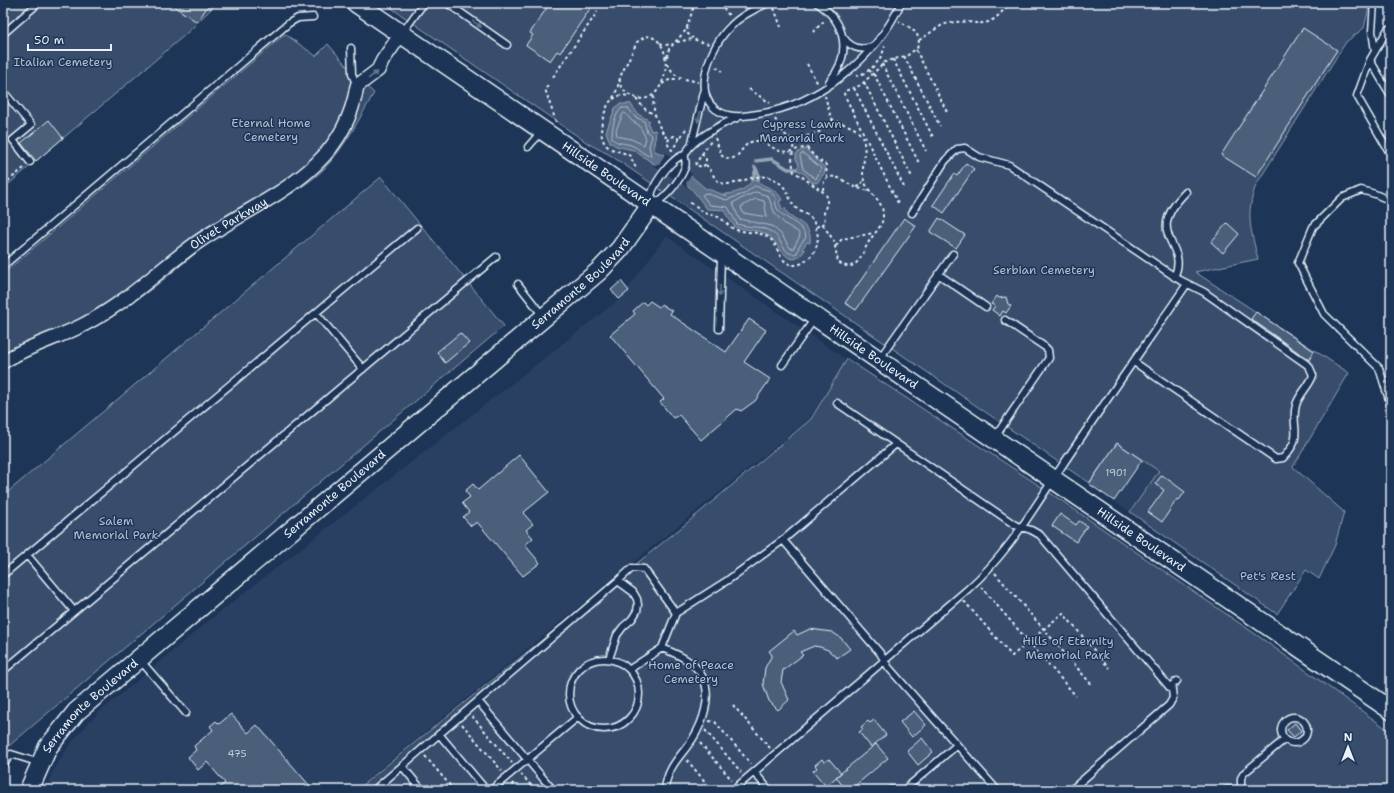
<svg xmlns="http://www.w3.org/2000/svg" width="1394" height="793" viewBox="0 0 1394 793" font-family="'Shantell Sans',sans-serif">
<rect width="100%" height="100%" fill="#1d3557"/>
<filter id="ink" filterUnits="userSpaceOnUse"><feTurbulence type="fractalNoise" baseFrequency=".025" numOctaves="2"/><feDisplacementMap in="SourceGraphic" scale="8" xChannelSelector="R" yChannelSelector="G"/><feConvolveMatrix kernelMatrix="1 2 1 2 8 2 1 2 1" color-interpolation-filters="sRGB"/></filter>
<g filter="url(#ink)">
<path fill="#2a4162" d="M666,236L847,360L809,419L354,790H46L53,771L69,746L88,723L101,711L206,623L621,298Z
M1117,442L1159,471L1130,512L1089,484Z"/>
<path fill="#374d6c" stroke="#909fb2" d="M3,3H217L186,34L3,189Z
M384,3H1370L1364,28L1346,42L1256,185C1245,215 1251,230 1258,259L1195,272L1349,373L1293,467L1344,512L1335,545L1319,579L1306,570L1277,614L1130,512L1159,471L1117,443L1089,483L610,155L589,144Z
M285,34L316,56L328,44L357,78L374,93C358,121 345,148 322,171C298,194 263,207 235,225C197,248 166,281 129,305C90,330 45,346 3,365V274Z
M381,177L504,326L3,751V496Z
M847,359L1049,492L1261,638L1391,732V790H356L682,527L811,419Z"/>
<path fill="#5d7089" stroke="#95a4b5" d="M630,103L638,114L650,121L648,123L651,131L655,130C658,137 651,144 655,151L669,157L705,188L727,196L726,194C738,193 747,189 753,179L758,180C763,189 775,185 782,200L779,201L782,209L785,208C789,224 813,219 810,243L807,242L802,249L805,250C788,275 779,240 766,234C756,229 745,230 735,227L725,213L726,210L707,209L691,188L633,150L616,146L610,142L606,132L615,108L620,104H629Z
M806,149L825,168V172L817,183L811,182L806,175L796,169L799,165L796,159V154L801,150Z"/>
<path fill="#1d3557" d="M666,153L692,174L686,183L688,188L653,165L659,164Z"/>
<g fill="none" stroke-linecap="round" stroke-linejoin="round">
<path stroke="#b0bdcc" stroke-width="1" d="M622,108H628L635,117L644,121L647,132L652,136L649,146L651,156C643,155 640,149 633,146C626,142 617,145 612,138C612,129 614,114 622,108Z
M625,113L632,121L639,125L646,138L644,145L631,139L617,136L616,130L623,114Z
M803,153L821,168L816,179L803,169L800,156Z
M755,186L770,191L776,198C772,219 801,218 806,237L799,246L797,253C784,258 782,239 773,233C762,225 749,228 737,224L728,207L710,205L702,195L705,193L726,200L744,194Z
M756,192L768,196L775,214L785,224L798,232L800,236L793,249L790,248L781,234L772,226L739,219L733,203Z
M756,199L764,201L767,217L743,213L741,207Z"/>
<path stroke="#95a4b5" stroke-width="3.5" d="M756,161L772,159L788,169H796
M755,167L759,175L758,180
M753,179L756,169"/>
</g>
<path fill="#495e7a" stroke="#e8f1f8" d="M169,3H210L197,22Z
M550,3H594L560,53L557,51L550,61L526,45L533,35L530,33Z
M1303,28L1337,50L1256,177L1221,155Z
M49,120L63,138L36,161L21,143Z
M966,163L974,169L944,213L933,205L954,174L957,176Z
M904,218L916,226L856,310L845,303Z
M939,218L965,235L956,248L930,232Z
M1227,223L1239,234L1223,253L1211,242Z
M621,281L629,291L619,299L611,290Z
M997,296L999,298L1006,297L1008,304L1011,306L1006,313L1003,311L1000,316L992,310L995,306L991,304Z
M650,301L659,307L661,304L672,311L670,314L726,352L749,319L766,330L744,362L770,379L755,401L741,411L737,409L701,440L679,415L673,418L660,402L664,399L610,335L635,314L633,311L643,302L646,305Z
M1256,312L1314,351L1309,360L1251,319Z
M460,333L469,343L445,363L437,352Z
M1117,443L1142,460L1114,501L1089,484Z
M519,455L549,492L523,513L533,524L526,530L533,538L525,545L540,563L523,576L477,522L471,526L463,517L469,512L462,503L470,497L465,491L473,484L478,490Z
M1162,475L1185,492L1179,500L1177,499L1162,522L1148,512L1164,490L1155,484Z
M1060,514L1076,525L1079,521L1087,526L1076,542L1052,526Z
M810,629L832,632L841,638L850,649L837,658L828,650L820,647L814,646L800,652L803,655L783,670L781,682L789,700L778,710L769,701L763,684L765,668L772,655L769,651L794,631L797,635Z
M914,711L926,725L912,737L900,722Z
M231,714L248,733L257,725L310,786L305,790H217L225,783L207,762L198,770L188,757L196,750L194,746L213,730L210,726L216,721L219,724Z
M874,720L886,735L871,747L859,732L863,729L861,727L868,721L870,723Z
M1295,723L1301,731L1294,737L1287,730Z
M922,738L933,752L918,765L907,751Z
M876,744L888,758L850,790H846L836,777Z
M822,759L824,762L829,759L841,773L826,786L813,771L817,768L815,765Z"/>
<g fill="none" stroke-linecap="round" stroke-linejoin="round">
<g stroke="#e8f1f8" stroke-width="9">
<path id="lane" d="M447,3L507,45
M768,3C754,9 740,16 730,27C711,45 688,98 722,113C733,118 746,116 758,114C818,105 876,58 901,3
M817,3C847,22 852,55 829,82
M1374,3L1372,31L1375,51
M402,33L424,3
M3,34L34,7
M1391,35L1388,29L1370,60L1357,96L1391,155
M843,37C850,47 860,51 871,47
M351,48L352,74L357,86
M1370,60L1391,96
M3,91L31,125L13,140L30,162
M691,146L704,92
M528,147L541,132
M685,155C673,156 656,181 652,192C651,197 651,201 651,205C665,200 680,181 685,167C687,163 684,158 685,155C689,141 725,122 737,118
M1391,201L1375,194L1361,190L1342,198L1313,227L1298,263L1324,314L1379,368L1391,406
M912,213L945,161L957,149L965,148L979,157L1009,165L1178,279L1204,292L1309,366L1313,375C1310,386 1299,394 1296,405C1290,428 1305,435 1283,458L1276,459L1134,362
M3,266L289,23L298,18L313,17
M938,274L986,307
M1174,277C1191,243 1141,237 1186,192
M518,284L543,316
M316,313L363,369
M719,329L721,257
M880,358L953,254
M782,365L815,318
M837,403L1015,525L1031,530L1040,535L1172,690L1173,698L1169,705L1071,790
M995,437L1049,358L1048,350L1045,347L1005,320
M783,540L880,653L889,668L997,790
M27,555L74,611
M3,575L417,228
M569 694a35 35 0 1 1 70 0a35 35 0 1 1-70 0Z
M609,659L617,635L623,627L632,619L637,611L638,605L637,599L633,592L618,581L632,568L644,569L676,613
M140,660L186,713
M630,669L662,648
M3,671L496,257
M1170,687L1177,681
M478,701L553,790
M1281 730a13 13 0 1 1 26 0a13 13 0 1 1-26 0Z
M439,734L486,790
M3,765L11,754L40,763
M402,766L422,790
M754,772L769,790
M1241,789V778L1244,773L1285,739
M374,790L618,581
M491,790L578,717
M665,790C667,767 680,757 692,740C703,723 713,695 702,676C694,661 677,654 662,648L676,613L728,580L783,540L896,444
M733,790L968,589C1010,551 1031,512 1062,466C1103,405 1145,345 1187,284
M890,790H904
M904,790L957,745
M1226,790H1259"/>
</g>
<g stroke="#e8f1f8" stroke-width="16">
<g id="street">
<path id="s1" d="M3,362C28,345 59,338 85,324C126,303 158,271 195,244C260,198 343,176 357,86L378,70L383,60L401,34"/>
</g>
</g>
<g stroke="#e8f1f8" stroke-width="21">
<g id="secondary">
<path id="s2" d="M356,3L1391,710"/>
<path id="s3" d="M29,790L48,747L76,712L599,271L620,249L651,205"/>
</g>
</g>
<path stroke="#e8f1f8" stroke-width="2" stroke-dasharray="3 3" stroke-linecap="butt" d="M720,3L730,17
M657,6L659,3
M774,8L781,27
M687,27L688,34L693,38
M813,32L825,20
M919,40C929,35 938,25 949,23C979,17 985,36 1009,3
M677,42L692,39L709,44
M660,43L665,45L673,44
M916,50L948,114
M904,56L940,126
M667,57L669,49L686,30L695,3
M893,59L934,139
M667,64L674,74L684,79
M807,64L818,84
M882,64L926,151
M716,67L722,71
M869,70L875,76L919,163
M856,76C871,72 881,61 885,46
M553,77L598,11
M620,79C619,86 623,90 628,94C666,119 681,38 646,36L637,42L621,75C619,81 618,88 615,94C613,99 609,102 607,107C602,118 597,136 607,146C614,152 623,151 630,156L636,168
M685,79L698,82
M864,82L912,177
M662,84L671,79H680
M548,86L545,89L556,122
M854,88L904,187
M749,89L770,103
M654,96C651,108 659,131 668,139
M613,99L621,95L630,96
M636,99L645,109L655,115
M775,119L784,134L794,140L819,132L833,120
M715,138L722,156L730,159C741,157 741,146 751,142C763,138 770,148 780,151C792,154 797,147 807,148L816,158L826,165L827,178
M680,139L674,136L670,138L667,142L669,147L672,150L686,129
M794,140L792,159L794,173C802,175 804,179 811,183C819,190 822,189 828,198L824,213L825,223L816,227
M702,154L706,158V163L703,167L695,165Z
M702,154L711,141
M3,185L24,168
M857,187L860,186L863,181
M823,190L824,180C835,171 845,183 855,187C860,189 865,189 870,192
M690,203C697,205 700,211 705,213C710,215 715,215 720,218C725,221 728,226 734,229C744,233 756,231 766,236C776,241 776,250 782,258C792,271 806,264 814,252C817,246 819,239 817,232C812,210 804,217 794,206C789,199 788,191 782,185C760,164 739,189 721,183C713,179 712,170 706,165
M898,203L844,94L845,91L861,85L885,62L908,55L917,48C924,34 909,27 899,21
M823,225L834,241L838,262C858,276 862,251 870,240C875,232 883,226 883,216C884,199 867,194 864,179C860,164 870,148 860,134C853,124 840,125 831,118L825,96
M836,246L842,239L874,233
M995,573L1092,685
M981,587L1076,696
M964,601L1012,656L1063,613L1109,668
M733,705L770,748
M472,716L512,763
M709,721L715,722L751,764
M462,724L502,771
M705,730L741,772
M700,743L732,780
M425,756L454,790
M687,760L712,790
M521,774L535,790
M512,783L518,790"/>
<use href="#lane" stroke="#1d3557" stroke-width="6"/>
<use href="#street" stroke="#1d3557" stroke-width="13"/>
<use href="#secondary" stroke="#1d3557" stroke-width="18"/>
</g>
<defs><path id="oneway-solid" d="M-6-.8H1V-3.2L6.5 0L1 3.2V.8H-6Z"/></defs>
<g fill="#64778f">
<use href="#oneway-solid" transform="translate(477 24) rotate(34)"/>
<use href="#oneway-solid" transform="translate(373 75) rotate(-39)"/>
<use href="#oneway-solid" transform="translate(699 117) rotate(105)"/>
<use href="#oneway-solid" transform="translate(720 291) rotate(92)"/>
</g>
</g>
<g text-anchor="middle" dominant-baseline="central" stroke-width="3" stroke-linejoin="round" paint-order="stroke">
<g font-size="10" fill="#c0ccd8">
<text x="1116" y="472">1901</text>
<text x="237" y="753">475</text>
</g>
<g font-size="12" fill="#b3c0ce" stroke="#1d3557">
<text x="63" y="62">Italian Cemetery</text>
<text x="271" y="123">Eternal Home<tspan x="271" dy="14">Cemetery</tspan></text>
<text x="802" y="124">Cypress Lawn<tspan x="802" dy="14">Memorial Park</tspan></text>
<text x="1044" y="270">Serbian Cemetery</text>
<text x="116" y="521">Salem<tspan x="116" dy="14">Memorial Park</tspan></text>
<text x="1268" y="576">Pet's Rest</text>
<text x="1068" y="641">Hills of Eternity<tspan x="1068" dy="14">Memorial Park</tspan></text>
<text x="691" y="665">Home of Peace<tspan x="691" dy="14">Cemetery</tspan></text>
</g>
<g font-size="12" fill="#e8f1f8" stroke="#1d3557">
<text stroke="none"><textPath href="#s2" startOffset="303">Hillside Boulevard</textPath></text>
<text stroke="none"><textPath href="#s1" startOffset="266">Olivet Parkway</textPath></text>
<text stroke="none"><textPath href="#s3" startOffset="754">Serramonte Boulevard</textPath></text>
<text stroke="none"><textPath href="#s2" startOffset="627">Hillside Boulevard</textPath></text>
<text stroke="none"><textPath href="#s3" startOffset="430">Serramonte Boulevard</textPath></text>
<text stroke="none"><textPath href="#s2" startOffset="951">Hillside Boulevard</textPath></text>
<text stroke="none"><textPath href="#s3" startOffset="106">Serramonte Boulevard</textPath></text>
</g>
</g>
<rect width="1394" height="793" fill="none" stroke="#1d3557" stroke-width="16"/>
<rect x="8" y="8" width="1378" height="777" fill="none" stroke="#e8f1f8" stroke-width="1.5" filter="url(#ink)"/>
<g transform="translate(1348 747)" stroke="#1d3557" stroke-width="3" paint-order="stroke">
<path d="M0-3L7 15L0 10L-7 15Z" fill="#e8f1f8"/>
<text y="-6" font-size="11" font-weight="bold" text-anchor="middle" fill="#e8f1f8">N</text>
</g>
<path d="M28 44v6h83v-6" fill="none" stroke="#e8f1f8" stroke-width="2"/>
<text x="34" y="44" font-size="12" fill="#e8f1f8" stroke="#1d3557" stroke-width="3" paint-order="stroke">50 m</text>
</svg>
